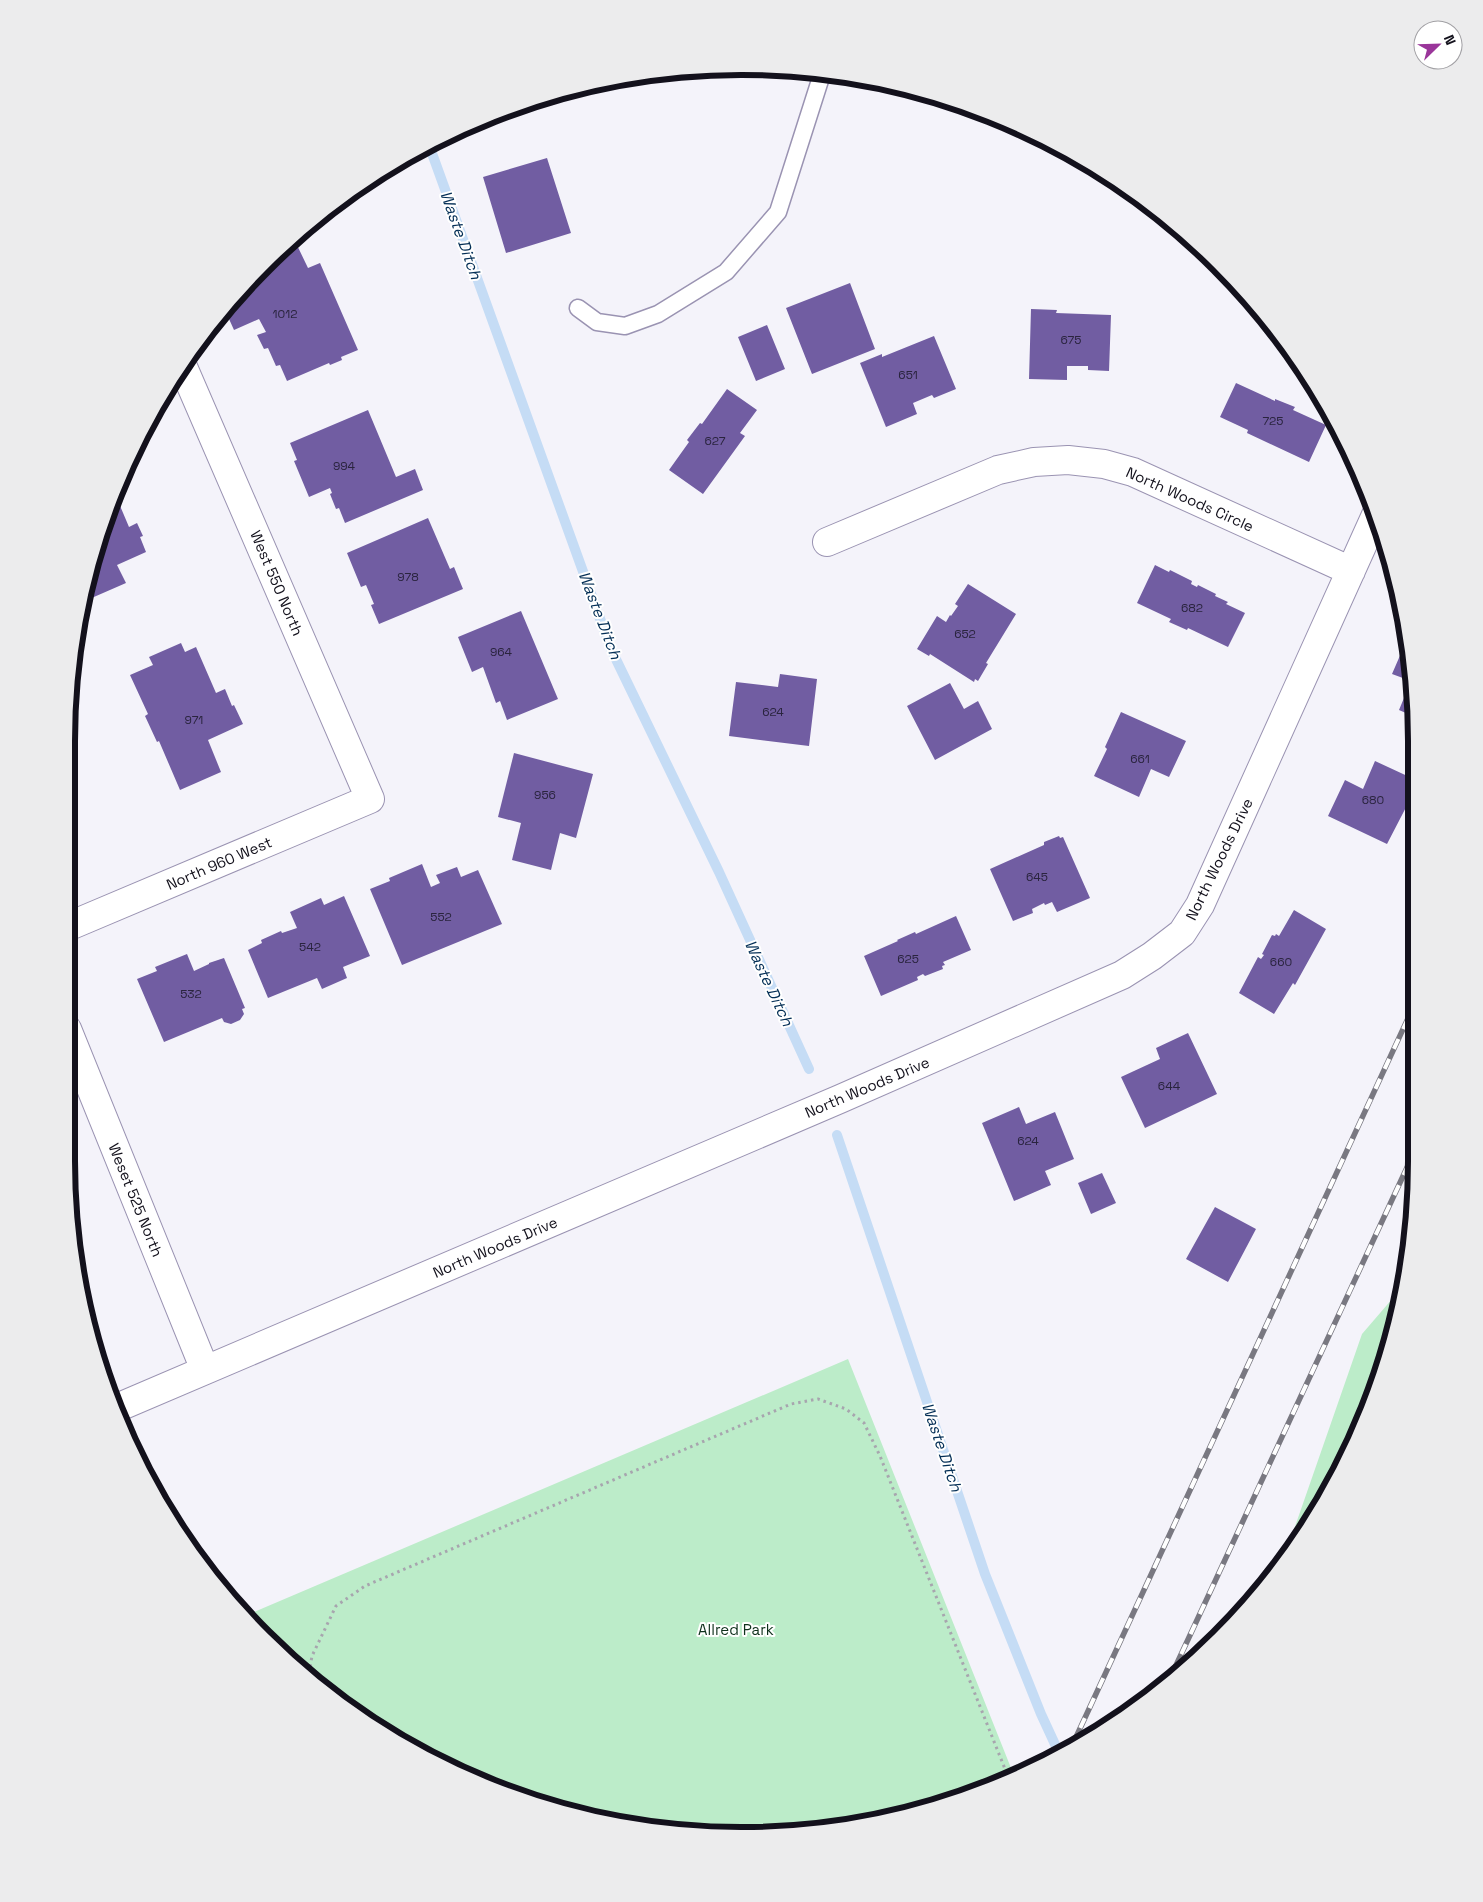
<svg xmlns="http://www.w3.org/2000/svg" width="1483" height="1902" viewBox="0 0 1483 1902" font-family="'Space Grotesk',sans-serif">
<rect width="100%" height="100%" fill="#f4f3fa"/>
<path fill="#bcecc9" d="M1405,1284L1404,1292L1365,1419L1303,1536L1268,1579L1291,1538L1362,1334Z
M848,1359L1013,1773L917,1813L742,1836L567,1813L404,1745L264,1638L247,1615Z"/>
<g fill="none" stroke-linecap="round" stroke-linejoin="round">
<path stroke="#c5dcf5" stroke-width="10" d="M429,145L611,649L719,872L809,1069
M837,1135L985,1574L1041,1714L1059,1753"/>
</g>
<path fill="#715da2" d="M547,158L571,233L506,253L483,177Z
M295,241L308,268L320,263L358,350L341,357L342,360L330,365L329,363L287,381L280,365L276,366L268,348L264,349L257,335L266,332L259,319L234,330L225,310L229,308L228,307L247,286L260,281L258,275L285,246Z
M850,283L875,349L812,374L786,308Z
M1031,309L1057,310L1056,313L1111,315L1109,371L1088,370V366H1067V380L1029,379Z
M767,325L785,369L756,381L738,337Z
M934,336L956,389L934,398L932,395L913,403L917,414L886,427L860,363L882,354V357Z
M1236,383L1275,401V399L1295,407L1293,410L1326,425L1309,462L1247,433L1248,430L1220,417Z
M727,389L757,410L740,433L745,436L703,494L669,470L689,442L687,440L700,423L702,424Z
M368,410L396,477L415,469L423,490L345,523L339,508L336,509L330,494L332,493L330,488L309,497L294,461L297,460L290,443Z
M113,499L114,502L118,501L129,527L137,523L143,536L140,537L146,552L117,565L126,583L87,600L102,525Z
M428,518L450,569L454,567L463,589L379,624L371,605L374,604L366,585L361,587L347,553Z
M1155,565L1169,572L1170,570L1192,581L1191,584L1197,587L1198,585L1216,594L1215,596L1228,602L1226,604L1245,613L1228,647L1188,628L1187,630L1169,622L1171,619L1137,603Z
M968,584L1016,614L986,663L988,664L978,681L975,679L974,682L930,654L929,656L917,649L937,616L946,622L950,615L951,616L958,606L955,604Z
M521,611L558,699L507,720L500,701L496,703L483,667L472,672L458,637Z
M181,643L185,652L196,647L216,693L225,689L232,706L234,705L243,724L208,740L221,772L180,790L159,741L157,742L145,716L148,714L130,675L153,665L149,657Z
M1405,644L1415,697V717L1399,710L1411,681L1392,674Z
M780,674L817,679L809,746L729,736L736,682L778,687Z
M950,683L964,709L978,701L992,729L935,760L907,706Z
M1121,712L1186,741L1169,777L1151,769L1139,797L1094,776L1107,749L1105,747Z
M514,753L593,774L576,838L560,833L551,870L512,860L521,823L498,817Z
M1375,761L1416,780V788L1387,844L1328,816L1345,780L1363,789Z
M1059,836L1060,838L1063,837L1090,898L1057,912L1052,902L1045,905L1044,903L1032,909L1033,913L1013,921L990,869L1044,845V842Z
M422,864L431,887L440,883L436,875L457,867L461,877L478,870L502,924L402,965L370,889L390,881L389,878Z
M344,896L370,956L343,967L347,978L322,989L317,978L268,998L248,950L262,943L261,940L281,931L282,933L297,928L290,912L321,898L324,905Z
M1294,910L1326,929L1295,985L1293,983L1274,1014L1239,993L1258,957L1261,959L1264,955L1262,954L1272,935L1275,936L1276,934L1279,936Z
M956,916L971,950L943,962L945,965L942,966L943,969L925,976L923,974L917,977L918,980L881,996L864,956L898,941L897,940L915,932L916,934Z
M187,954L194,971L209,964V963L224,958L245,1008L242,1009L244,1014L240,1020L231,1024L224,1022L222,1018L164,1042L137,979L157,971L155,967Z
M1188,1033L1217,1094L1145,1128L1121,1077L1160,1059L1156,1048Z
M1019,1107L1026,1124L1055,1112L1074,1159L1045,1171L1051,1185L1014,1201L982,1123Z
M1102,1173L1116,1203L1091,1214L1078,1183Z
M1215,1207L1256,1229L1228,1282L1186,1259Z"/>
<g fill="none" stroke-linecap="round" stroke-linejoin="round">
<g stroke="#9a93b2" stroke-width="19">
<path id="lane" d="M578,308L597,322L625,326L658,314L726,272L778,212L822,74"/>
</g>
<g stroke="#9a93b2" stroke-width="30">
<path id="street" d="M827,542L998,470L1034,462L1068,460L1104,464L1133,472L1351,571
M67,927L370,799L183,367
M67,1029L205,1370
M119,1407L840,1099L1122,975L1152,956L1182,933L1200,905L1376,515"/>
</g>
<path stroke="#a7a5ae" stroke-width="3" stroke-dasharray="2.5 4" stroke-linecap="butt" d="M309,1673L312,1656L336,1606L365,1586L791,1404L818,1399L846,1409L864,1423L880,1456L1005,1769V1776
M388,1733L390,1735"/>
<use href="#lane" stroke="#fff" stroke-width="16"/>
<use href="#street" stroke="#fff" stroke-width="28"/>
<g stroke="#797881" stroke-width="5.5">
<path id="rail" d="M1172,1674L1417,1146
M1071,1748L1416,1001"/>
</g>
<use href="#rail" stroke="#fff" stroke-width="4" stroke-dasharray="11" stroke-linecap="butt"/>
</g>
<g text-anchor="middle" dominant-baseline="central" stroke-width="4" stroke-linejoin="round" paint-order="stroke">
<g font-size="12" fill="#2a243e">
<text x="285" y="314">1012</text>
<text x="1071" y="340">675</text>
<text x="908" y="375">651</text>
<text x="1273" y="421">725</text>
<text x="715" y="441">627</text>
<text x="344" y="466">994</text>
<text x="408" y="577">978</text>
<text x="1192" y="608">682</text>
<text x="965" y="634">652</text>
<text x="501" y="652">964</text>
<text x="773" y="712">624</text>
<text x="194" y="720">971</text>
<text x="1140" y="759">661</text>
<text x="545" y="795">956</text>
<text x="1373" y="800">680</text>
<text x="1037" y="877">645</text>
<text x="441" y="917">552</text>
<text x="310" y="947">542</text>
<text x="908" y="959">625</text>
<text x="1281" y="962">660</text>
<text x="191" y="994">532</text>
<text x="1169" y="1086">644</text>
<text x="1028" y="1141">624</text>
</g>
<g font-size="15" fill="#13111c" stroke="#fff">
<text transform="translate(1190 499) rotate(24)">North Woods Circle</text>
<text transform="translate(277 583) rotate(67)">West 550 North</text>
<text transform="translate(1219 859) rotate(-64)">North Woods Drive</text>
<text transform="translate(219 863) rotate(-23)">North 960 West</text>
<text transform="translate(867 1087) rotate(-23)">North Woods Drive</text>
<text transform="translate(136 1200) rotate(68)">Weset 525 North</text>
<text transform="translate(495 1247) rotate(-23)">North Woods Drive</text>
</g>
<g font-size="15" fill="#0f311c" stroke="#fff">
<text x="736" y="1629">Allred Park</text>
</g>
<g font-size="16" font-style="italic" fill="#032e55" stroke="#fff">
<text transform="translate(461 235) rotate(70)">Waste Ditch</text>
<text transform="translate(600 615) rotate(69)">Waste Ditch</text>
<text transform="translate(769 983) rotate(65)">Waste Ditch</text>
<text transform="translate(942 1447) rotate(71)">Waste Ditch</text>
</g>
</g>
<path d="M0 0H1483V1902H0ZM741 75H742A666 666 0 0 1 1408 741V1161A666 666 0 0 1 742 1827H741A666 666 0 0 1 75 1161V741A666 666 0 0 1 741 75Z" fill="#ececed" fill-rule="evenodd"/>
<path fill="none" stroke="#13111c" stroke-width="6" d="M741 75H742A666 666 0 0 1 1408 741V1161A666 666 0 0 1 742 1827H741A666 666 0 0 1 75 1161V741A666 666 0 0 1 741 75Z"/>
<g transform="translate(1438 45) rotate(67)"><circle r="24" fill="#ffffff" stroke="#a1a0a4"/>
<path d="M0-4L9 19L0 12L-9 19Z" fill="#9a359a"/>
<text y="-8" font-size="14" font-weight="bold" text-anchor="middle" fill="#13111c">N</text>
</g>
</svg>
